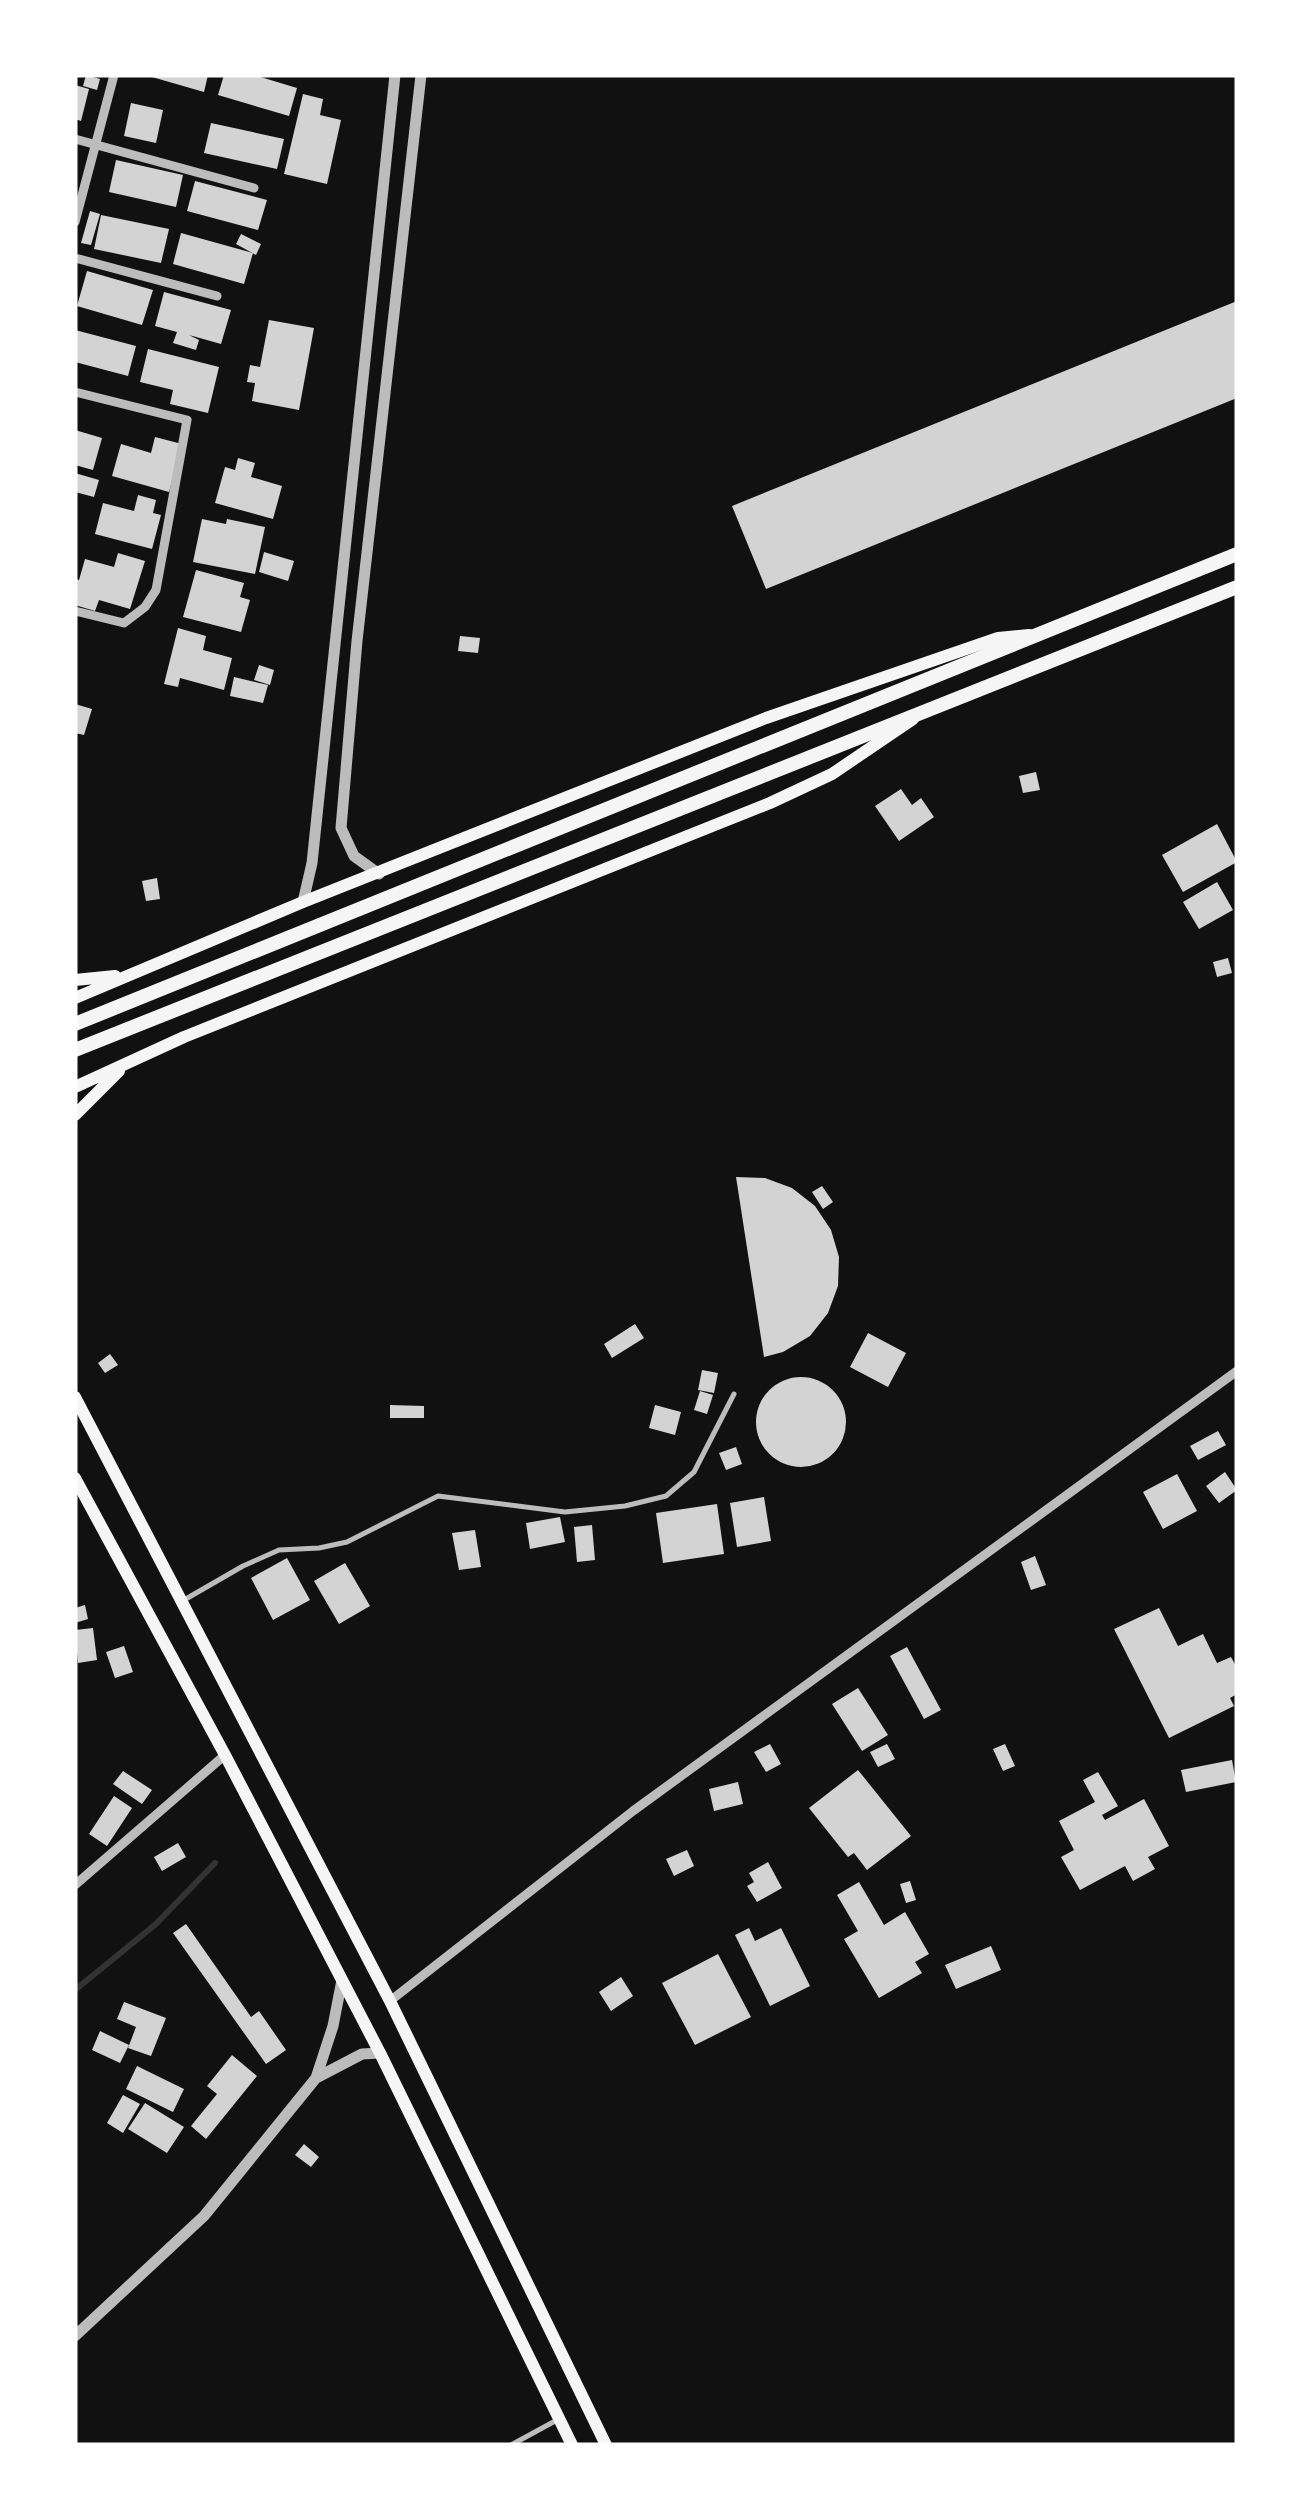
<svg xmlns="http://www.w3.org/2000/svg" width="1312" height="2520" viewBox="0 0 1312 2520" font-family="Karla,sans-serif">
<rect width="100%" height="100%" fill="#111"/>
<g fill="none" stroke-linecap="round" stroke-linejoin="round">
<path stroke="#333" stroke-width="6" d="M75,1990L156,1924L215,1863"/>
</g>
<path fill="#d3d3d3" d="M86,75L100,79L97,90L83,86Z
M145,75H208L204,92Z
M224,75H254L297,88L289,116L218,95Z
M75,85L89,89L81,121L75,119Z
M303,94L323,99L320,115L341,120L327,184L284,174Z
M131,103L163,110L156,143L124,136Z
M211,123L284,139L277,169L204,153Z
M116,160L183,175L176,207L109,192Z
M195,181L267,200L258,230L187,211Z
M90,211L100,214L91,245L81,243Z
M101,215L169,229L161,263L94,249Z
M181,233L253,253L244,284L173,264Z
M241,234L261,244L256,255L236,244Z
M87,271L153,290L142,325L77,306Z
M164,292L231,310L221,344L189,335L199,340L196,350L173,343L177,332L155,326Z
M1237,301V398L766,589L732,506Z
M269,320L314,328L299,410L252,401L255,383L247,382L250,365L260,367Z
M75,330L136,346L128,376L75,362Z
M148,349L219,367L208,413L170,404L173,390L140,382Z
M75,430L102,438L93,470L75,465Z
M155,437L182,444L169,492L112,476L121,444L151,453Z
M238,458L255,463L251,477L282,486L273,519L215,503L225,467L235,470Z
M75,473L99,480L94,497L75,492Z
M138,495L156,500L153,513L161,515L152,549L95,534L103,503L134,511Z
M202,519L226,524L227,519L265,527L255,574L193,562Z
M264,552L294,561L288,581L259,572Z
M118,553L145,561L130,609L99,600L95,611L75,605V579L79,580L85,559L114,567Z
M196,570L244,583L240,597L250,600L241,632L183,617Z
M178,628L206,636L203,650L232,658L224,690L180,678L178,687L164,684Z
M460,636L480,638L478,653L458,651Z
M259,665L274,670L270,685L254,680Z
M234,677L268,685L263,703L230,696Z
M75,704L92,709L84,735L75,733Z
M1036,772L1040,790L1023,793L1019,776Z
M901,789L912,805L921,798L934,817L899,841L875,806Z
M1217,824L1237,862L1183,892L1162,855Z
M157,878L160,899L146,901L142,881Z
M1217,882L1233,910L1199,929L1183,902Z
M1228,958L1232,973L1217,977L1213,962Z
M736,1177L765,1178L792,1188L815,1206L831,1230L839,1257L838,1286L828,1313L810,1336L783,1352L764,1357Z
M822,1186L833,1202L823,1209L812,1192Z
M635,1324L644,1338L612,1358L604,1344Z
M868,1333L906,1353L888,1387L850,1367Z
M110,1354L118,1365L105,1373L98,1363Z
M702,1370L718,1373L714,1393L698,1390Z
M756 1422a45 45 0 1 1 90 0a45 45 0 1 1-90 0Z
M700,1391L713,1395L707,1414L694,1410Z
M390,1405L424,1406V1418H390Z
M655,1405L681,1412L675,1435L649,1428Z
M1218,1431L1226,1445L1198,1460L1190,1446Z
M736,1447L742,1464L726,1470L719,1453Z
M1225,1472L1237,1490L1219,1503L1206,1486Z
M1177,1474L1197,1511L1163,1529L1143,1492Z
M764,1497L771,1541L737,1547L730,1503Z
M717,1504L724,1554L663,1563L656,1513Z
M560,1517L565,1542L530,1549L526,1523Z
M592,1525L595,1560L577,1562L574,1527Z
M475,1530L481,1567L459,1570L452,1533Z
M1035,1556L1046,1585L1031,1590L1021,1562Z
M287,1558L310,1600L273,1620L251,1578Z
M345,1563L370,1606L339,1624L314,1581Z
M85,1605L88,1619L75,1623V1608Z
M1159,1608L1178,1646L1203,1634L1217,1663L1231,1657L1237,1668V1694L1230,1698L1234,1706L1169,1738L1114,1629Z
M93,1628L97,1660L78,1663L75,1630Z
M124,1646L133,1672L115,1678L106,1652Z
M907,1647L941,1710L924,1719L890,1656Z
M858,1688L888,1735L862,1751L832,1704Z
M770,1744L781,1764L766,1772L754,1752Z
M887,1744L895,1759L878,1767L870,1752Z
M1005,1744L1015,1766L1003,1771L993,1749Z
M1232,1760L1236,1782L1186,1792L1181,1770Z
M858,1770L911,1836L867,1870L854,1853L848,1857L809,1808Z
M123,1771L152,1790L142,1804L113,1784Z
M1098,1772L1118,1806L1102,1815L1105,1820L1144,1799L1169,1846L1148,1857L1155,1869L1133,1881L1125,1866L1080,1890L1061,1857L1074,1850L1059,1821L1095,1802L1083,1780Z
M738,1782L743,1804L714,1811L709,1789Z
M114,1796L132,1808L107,1846L89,1834Z
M178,1843L186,1857L162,1871L154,1857Z
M687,1850L694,1866L674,1876L666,1859Z
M768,1862L782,1888L757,1902L747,1886L754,1882L749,1873Z
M910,1881L916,1900L906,1903L900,1884Z
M859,1882L884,1925L905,1912L929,1954L915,1962L922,1973L879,1998L844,1939L858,1931L837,1895Z
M186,1924L251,2017L259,2011L286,2050L266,2064L173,1933Z
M749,1928L755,1941L781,1928L810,1986L770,2006L735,1935Z
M991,1946L1001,1970L956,1989L945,1965Z
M718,1954L751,2017L695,2045L662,1983Z
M621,1977L633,1996L611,2011L599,1992Z
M124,2002L166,2018L151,2056L128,2048L136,2027L117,2019Z
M100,2031L129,2045L120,2063L92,2050Z
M232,2055L257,2076L206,2139L191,2126L217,2094L207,2086Z
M137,2066L184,2089L173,2112L126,2089Z
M123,2095L140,2104L123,2133L107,2123Z
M145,2103L184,2127L167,2153L128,2129Z
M304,2144L319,2157L311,2167L295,2155Z"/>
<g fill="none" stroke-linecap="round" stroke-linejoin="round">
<path stroke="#bcbcbc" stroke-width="5" d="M184,1600L243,1566L279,1550L319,1548L347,1542L438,1496L565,1512L625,1506L666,1496L694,1472L734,1394
M511,2445L557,2420"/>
<path stroke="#bcbcbc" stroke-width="9" d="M75,139L254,188
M75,222L114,75
M75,258L217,296
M75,392L187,420L156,590L145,607L124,623L75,611
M75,1885L225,1755
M390,2001L633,1811L1237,1371"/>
<path stroke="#bcbcbc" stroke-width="11" d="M379,874L354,856L341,828L357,641L421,75
M303,902L312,863L395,75
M316,2078L333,2026L342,1980
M75,2336L204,2216L316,2078L362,2054L380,2053"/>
<path stroke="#f5f5f5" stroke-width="12" d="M75,980L115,976
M75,998L303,902L766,718L998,638L1029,635
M75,1087L184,1037L770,803L832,774L913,719
M75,1115L119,1071
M75,1397L390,2001L606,2445
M75,1478L225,1755L380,2053L572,2445"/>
<path stroke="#f5f5f5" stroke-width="14" d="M75,1024L1237,554
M75,1050L1237,587"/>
</g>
<rect width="1312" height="2520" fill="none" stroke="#ffffff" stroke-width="155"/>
</svg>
